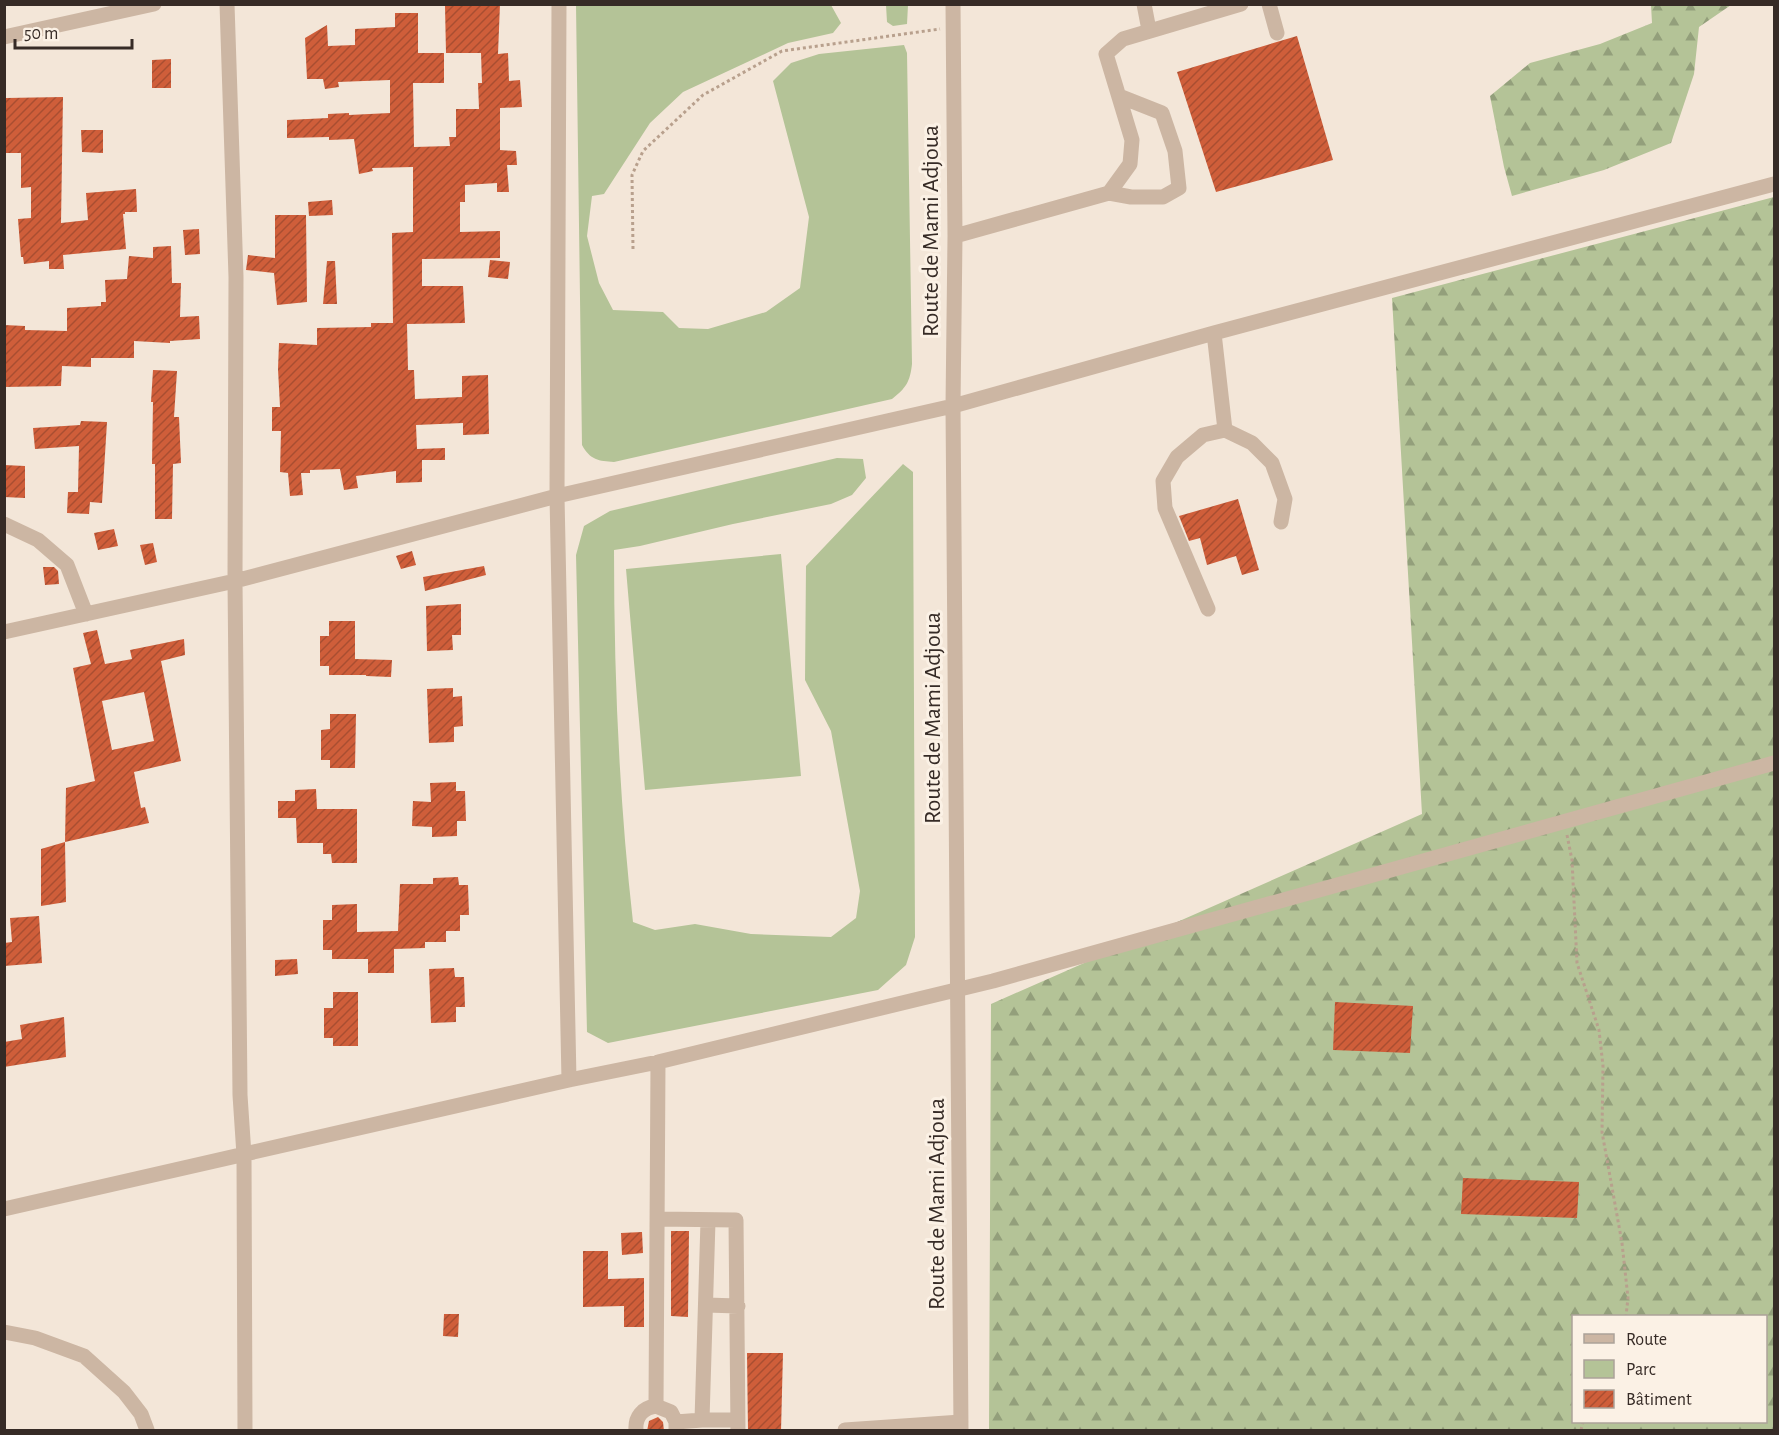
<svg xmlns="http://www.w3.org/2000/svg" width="1779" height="1435" viewBox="0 0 1779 1435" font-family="'Alegreya Sans',sans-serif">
<defs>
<pattern id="forest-firs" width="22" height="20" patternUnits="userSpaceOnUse" patternTransform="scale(1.5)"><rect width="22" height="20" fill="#b4c397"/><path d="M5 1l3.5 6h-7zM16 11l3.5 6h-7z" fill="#939f7b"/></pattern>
<pattern id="building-hatch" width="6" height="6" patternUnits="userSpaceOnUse" patternTransform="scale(1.5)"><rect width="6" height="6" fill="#cf5e3a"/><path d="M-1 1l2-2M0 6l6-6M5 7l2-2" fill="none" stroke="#a94e31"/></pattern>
</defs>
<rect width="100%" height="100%" fill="#f3e6d8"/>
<path fill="#b4c397" d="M576,5H831L841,23L833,33L788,43L683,92L650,123L604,194L592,196L587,236L599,283L613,310L663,312L679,328L708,329L766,312L800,288L809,217L773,81L791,63L819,54L904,45L907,53L912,364C910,382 906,388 892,399L614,462C599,461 590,460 582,445Z
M886,5H908L907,24L893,26L887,22Z
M837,458L863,459L866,478L852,495L831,504L733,524L640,546L614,550C614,675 619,799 633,922L655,930L695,924L751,934L831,937L856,918L860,891L831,731L805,680L806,566L903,464L913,472L915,937L906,965L878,990L608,1043L587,1032L576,555L584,526L610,511Z
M781,554L801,776L645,790L626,569Z"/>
<path fill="url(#forest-firs)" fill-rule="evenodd" d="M1651,5H1731L1699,27L1694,74L1671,143L1604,170L1512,196L1504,167L1490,96L1530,63L1600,44L1652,23Z
M1774,197V1430H989L991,1004L1422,814L1392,298ZM1574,1316H1766V1422H1574Z"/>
<path fill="url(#building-hatch)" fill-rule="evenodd" d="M500,4L498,54L508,53L509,81L520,80L522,107L500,108V150L516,151L517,165H507L509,192H497V183L465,185V202H460V232L500,231V258L422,259V286H463L465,323L407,324L408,370H414L415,399L462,397V376L488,375L489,434L463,435V423L416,425L417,449L445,448V460H422V482L396,483V471L356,476L358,488L344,490L340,469L310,470V473H301L303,495L290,496L288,473L280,472L281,431H272V407H280L278,369L279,343L317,345V328L371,327V323H393L392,233L413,232V167L372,168L373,171L359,174L354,139L329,140V137L287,138V120L328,118V114L349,113V115L390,113V80L338,82L339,87L325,89L323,79H307L305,38L327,25L328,46L355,45V29L395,27V13H418V53H444V83H413L414,147L450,146L449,137H456V109H479L478,83H482L481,53H446L445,6Z
M1297,36L1333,160L1216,192L1177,72Z
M171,59V88H152V60Z
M63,97L61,223L88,220L86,193L136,189L137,212H125V214H123L126,249L63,255L64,269H49V261L24,264L23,257H21L18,219L31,218V187L21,188V153H4L6,98Z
M81,130H103V153L82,152Z
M332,200L333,215L309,216L308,202Z
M275,215H306L307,302L277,305L274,273L246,270L248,255L275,258Z
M199,229L200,254L185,255L183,230Z
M171,246L172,283H181L180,317L199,316L200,339L170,341V343L134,341V358H91V367L62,366L61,386L4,387V325L25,326V330L67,331V308L101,306V302H106L105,280L127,279L129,256L153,258V247Z
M490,260L510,262L508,279L488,277Z
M327,261H335L337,304H323Z
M153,370L177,371L174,417H179L181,463L173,464L172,519H155V464H152L153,402H151Z
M81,421L107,422L102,503L90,502L89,514L67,513L68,492H78L79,446L35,449L33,428L80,425Z
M4,465L25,466V498L4,497Z
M1238,499L1259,570L1242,575L1236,556L1207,565L1200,538L1189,541L1179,516Z
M114,529L118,546L98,550L94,533Z
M153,543L157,562L145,565L140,545Z
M412,551L416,565L401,569L396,556Z
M484,566L486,575L425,591L423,577Z
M43,567H54L58,571L59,584L45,585Z
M461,604V635H452L453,650L427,651L426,606Z
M329,621H355V659L392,660L391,677L366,676V675H329V666H320V636H329Z
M97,630L105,664L132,659L130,650L184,639L185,655L161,661L181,761L134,772L141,808L145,807L149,823L65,842L66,902L41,906V849L65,842L66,788L95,781L73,668L91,664L83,633ZM144,692L154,741L112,750L102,701Z
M453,688V697L462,696L463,726L454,727V742L429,743L427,689Z
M330,714H356L355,768H330V760H321V730L330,729Z
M456,782V791H465L466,821H457V836L432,837V827L412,826L413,801L431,802L430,783Z
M316,789L317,809H357V863H332L331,854H323V843H297L296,818H278V801H295V790Z
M458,877L459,885H468L469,915H460V931H446V942H425V948L394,949V973H368V959H332V950H323V920H332V905L357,904V932L398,931L400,884H433V878Z
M39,916L42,963L4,966V943L12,942L10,918Z
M297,959L298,974L275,976V960Z
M454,968L455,977H464L465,1007H456V1022L431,1023L429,969Z
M333,992H358V1046H333V1038H324V1008H333Z
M1335,1002L1413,1006L1410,1053L1333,1050Z
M64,1017L66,1057L4,1067V1042L22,1039L20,1025Z
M1463,1178L1579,1182L1577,1218L1461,1214Z
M671,1231H689L688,1317L671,1316Z
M642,1232L643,1253L622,1255L621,1233Z
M583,1251H608V1279L644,1278V1327H624V1306L583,1307Z
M444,1314H459L458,1337L443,1336Z
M747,1353H783L781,1431H748Z
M658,1417L663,1422L664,1431H647L649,1421Z"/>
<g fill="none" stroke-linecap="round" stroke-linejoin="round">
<path stroke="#b8a08d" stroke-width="3" stroke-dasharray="3 3" stroke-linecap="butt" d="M633,249L632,175L643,151L703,95L782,51L940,29
M1567,835L1572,860L1577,963L1599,1030L1603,1066L1602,1132L1622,1243L1628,1298L1626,1316
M1581,1430L1583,1422"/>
<path stroke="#ccb6a3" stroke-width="15" d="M227,4L236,277L235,581L240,1095L244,1155L245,1430
M559,4L557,496L569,1080
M953,4L955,236L953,406L961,1430
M1144,4L1149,30
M1269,4L1277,33
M4,37L154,4
M1109,193L1131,197H1163L1179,188L1175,151L1162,113L1119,96
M955,236L1109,193L1130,164L1132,140L1106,54L1123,39L1241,4
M1225,430L1252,443L1272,463L1285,499L1281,522
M4,524L38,540L67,565L86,614
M1208,609L1165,508L1163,481L1177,457L1203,435L1225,430L1214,333
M4,632L235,581L557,496L953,406L1214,333L1774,184
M4,1209L569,1080L658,1062L993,981L1774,763
M658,1219L736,1220L738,1430
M706,1305L738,1306
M4,1332L35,1338L84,1356L124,1392L141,1414L147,1430
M656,1406L658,1062
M702,1420L708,1221
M676,1422L702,1420H738
M636,1430C635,1417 642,1408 656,1406L671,1412L676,1422V1430
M845,1430L961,1422"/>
</g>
<g text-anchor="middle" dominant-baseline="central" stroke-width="6" stroke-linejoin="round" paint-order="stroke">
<g font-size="24" fill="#362b26" stroke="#fbf1e5">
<text transform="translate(931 231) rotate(-90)">Route de Mami Adjoua</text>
<text transform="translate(933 718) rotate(-90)">Route de Mami Adjoua</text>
<text transform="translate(937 1204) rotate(-90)">Route de Mami Adjoua</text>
</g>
</g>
<rect width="1779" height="1435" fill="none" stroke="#362b26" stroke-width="12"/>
<rect x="1572" y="1315" width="195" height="108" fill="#fbf1e5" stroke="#aca299" stroke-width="1.5"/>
<rect x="1584" y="1334" width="30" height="9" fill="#ccb6a3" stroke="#aca299" stroke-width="1.5"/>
<text x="1626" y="1345" font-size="18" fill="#362b26">Route</text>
<rect x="1584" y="1360" width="30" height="18" fill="#b4c397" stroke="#aca299" stroke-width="1.5"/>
<text x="1626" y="1375" font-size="18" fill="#362b26">Parc</text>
<rect x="1584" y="1390" width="30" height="18" fill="url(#building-hatch)" stroke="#aca299" stroke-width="1.5"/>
<text x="1626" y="1405" font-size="18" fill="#362b26">Bâtiment</text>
<path d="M15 39v9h117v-9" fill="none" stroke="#362b26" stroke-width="3"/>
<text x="24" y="39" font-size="18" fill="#362b26" stroke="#fbf1e5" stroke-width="4.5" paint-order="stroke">50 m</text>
</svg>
